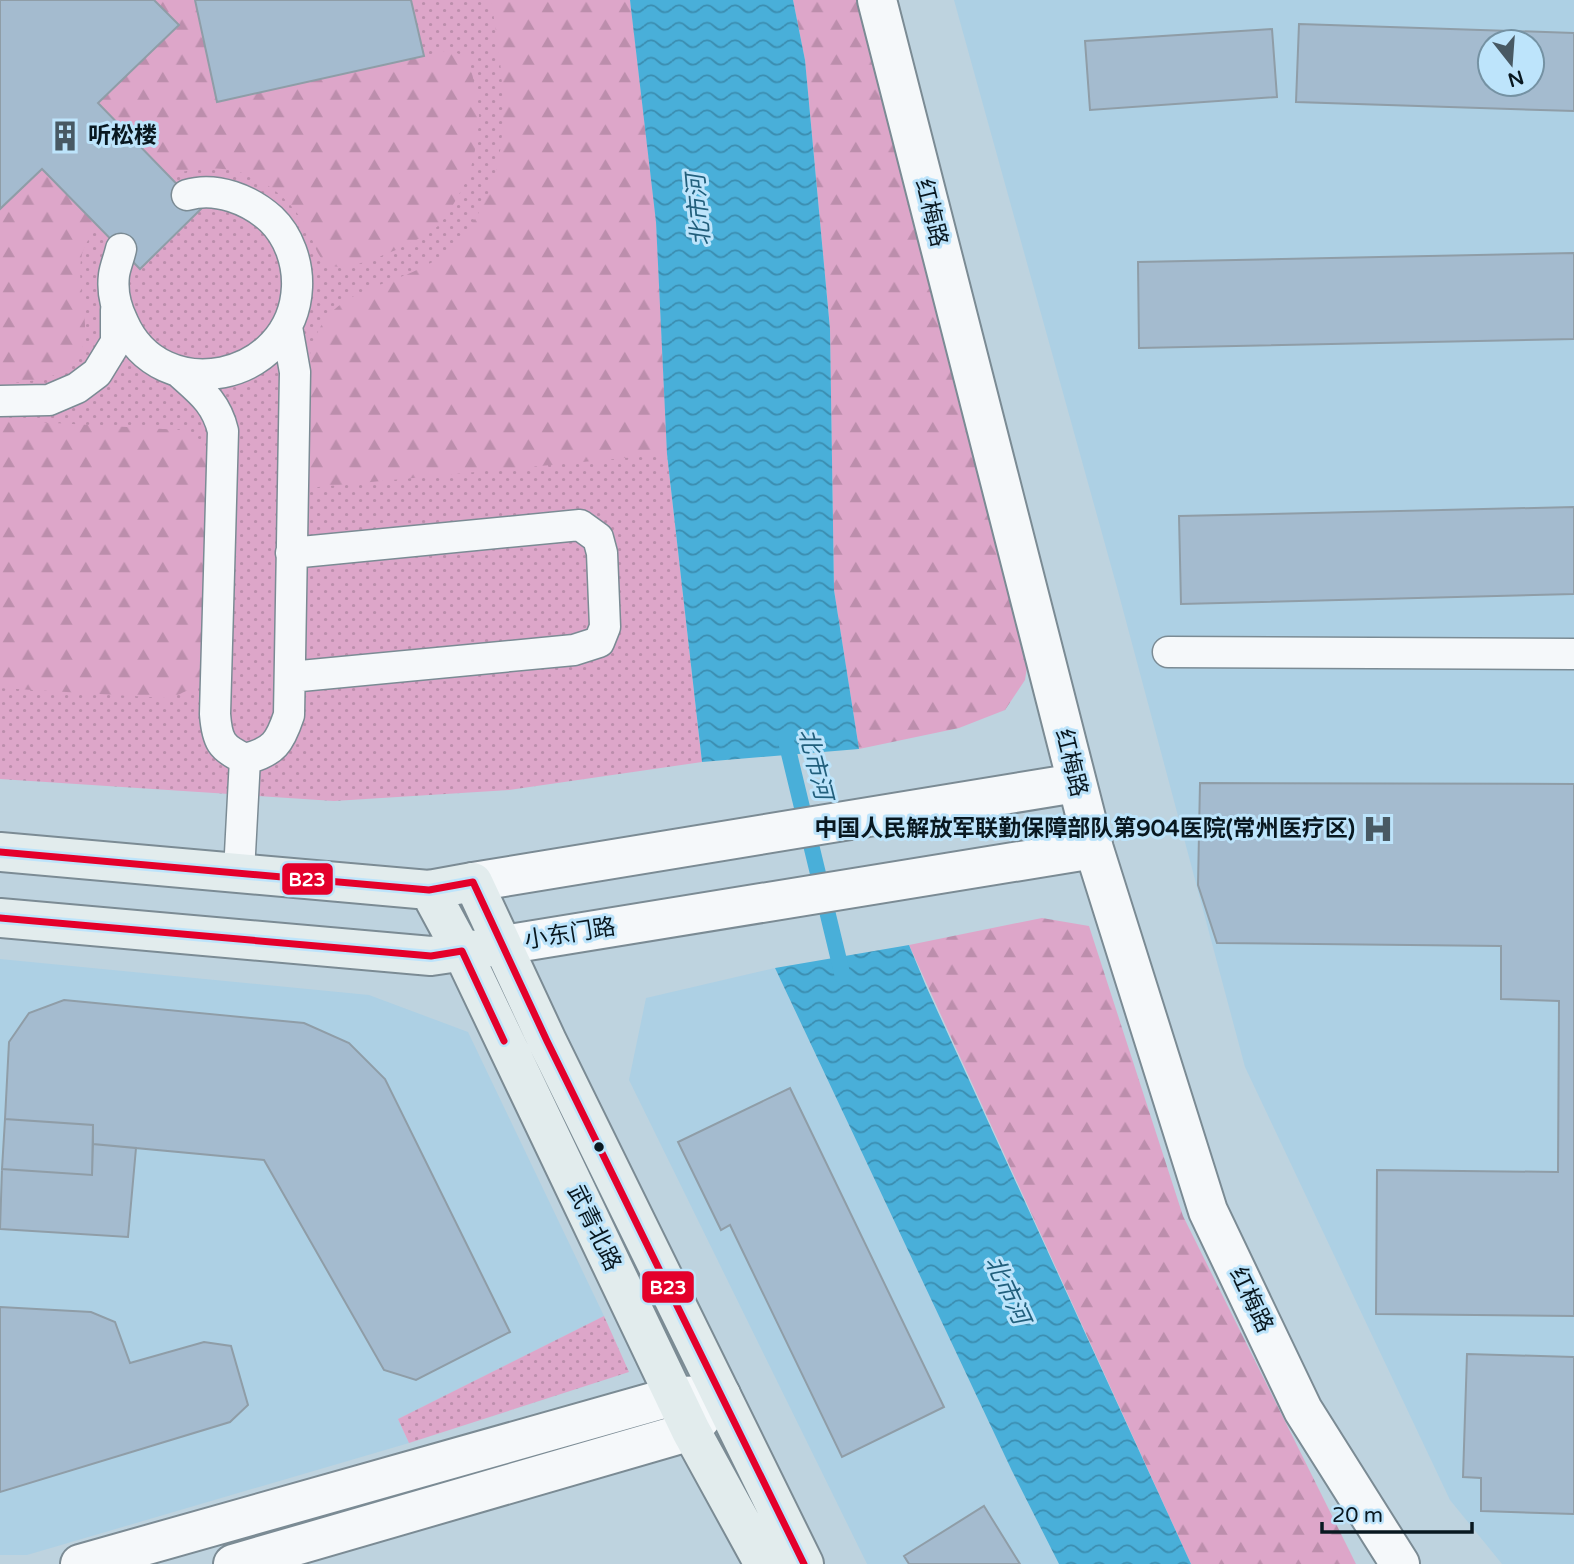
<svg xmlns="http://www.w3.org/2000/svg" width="1574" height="1564" viewBox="0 0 1574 1564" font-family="'Varela Round','Noto Sans SC',sans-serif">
<defs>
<pattern id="grass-dots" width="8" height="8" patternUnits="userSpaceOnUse" patternTransform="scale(1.75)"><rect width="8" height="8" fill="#dda6c9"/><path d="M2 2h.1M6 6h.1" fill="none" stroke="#bc8eac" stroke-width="1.8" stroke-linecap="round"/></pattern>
<pattern id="forest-firs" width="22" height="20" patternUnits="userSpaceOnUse" patternTransform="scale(1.75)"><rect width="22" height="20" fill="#dda6c9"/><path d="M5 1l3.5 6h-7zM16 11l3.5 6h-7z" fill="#bc8eac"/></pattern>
<pattern id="water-waves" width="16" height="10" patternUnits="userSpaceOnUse" patternTransform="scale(1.75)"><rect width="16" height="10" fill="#49afd9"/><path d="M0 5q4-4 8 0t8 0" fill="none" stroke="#3b8db0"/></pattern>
</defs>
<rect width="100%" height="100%" fill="#bed3df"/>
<path fill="#add0e4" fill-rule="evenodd" d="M954,0H1574V1564H1502L1450,1500L1245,1067L1118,591ZM1490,42H1532V84H1490Z
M0,959L369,995L468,1032L604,1316L398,1419L409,1443L27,1555H0Z
M775,968L1012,1471L1059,1564H867L629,1080L646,998Z"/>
<path fill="url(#grass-dots)" d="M0,0H630L656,222L667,454L702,762L509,790L334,801L0,779Z
M604,1316L629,1372L409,1443L398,1419Z"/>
<path fill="url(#forest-firs)" d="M154,0H195L217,102L449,50L469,58C472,77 479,97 479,116C479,131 474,160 469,174C467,182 445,220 439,225C428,236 393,252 378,257C363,262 342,273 327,263C315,256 313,237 306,226C275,176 225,156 169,176L98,103L178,26Z
M491,0H630L656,222L667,454L308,488L309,361C322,284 385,293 439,258C447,254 452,246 458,240C520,176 504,79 491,0Z
M793,0H865L1031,642L1025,680L1005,710L959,728L859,749L834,590L830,328L805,60Z
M42,169L96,225C92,234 85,244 82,254C77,278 84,302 85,325C87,377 41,382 0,383V209Z
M0,420L181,430C198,436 206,442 210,459L202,674C193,689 184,694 166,698L0,688Z
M1042,918L1089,926L1183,1216L1356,1564H1191L909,945Z"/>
<path fill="url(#water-waves)" d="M630,0H793L805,60L830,329L834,590L859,749L702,762L667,454L656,222Z
M909,945L926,986L1191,1564H1059L1012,1471L775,968Z"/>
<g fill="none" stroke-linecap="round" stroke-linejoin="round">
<path stroke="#49afd9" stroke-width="16" d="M785,737L843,977"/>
</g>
<path fill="#a4bbcf" stroke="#8f9da7" stroke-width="2" fill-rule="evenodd" d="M0,0H154L179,25L98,103L201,209L140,269L42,169L0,209Z
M195,0H411L424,56L217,102Z
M1299,24L1574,33V111L1296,102ZM1490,42H1532V84H1490Z
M1272,29L1277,97L1090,110L1085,41Z
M1574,253V339L1139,348L1138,262Z
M1574,507V594L1181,604L1179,516Z
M1200,783L1574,784V1316L1376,1314L1377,1170L1558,1172L1559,1001L1501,999V946L1217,943L1198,885Z
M64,1000L304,1023L349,1043L385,1079L510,1332L416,1380L384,1370L264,1160L93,1144V1125L5,1119L9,1042L29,1013Z
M790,1088L944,1407L842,1457L730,1225L721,1230L678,1142Z
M5,1119L93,1125L92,1175L2,1169Z
M93,1144L136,1148L128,1237L0,1229L2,1169L92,1175Z
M0,1307L91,1312L115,1322L130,1363L204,1342L231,1346L248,1405L230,1422L0,1492Z
M1467,1354L1574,1357V1514L1481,1511V1478L1463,1477Z
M984,1506L1020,1564H909L904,1556Z"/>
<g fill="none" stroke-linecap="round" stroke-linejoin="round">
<g stroke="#7b8b94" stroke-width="33">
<path id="service" d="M121,249C119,258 115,267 114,275C112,291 116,308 123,322C161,409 293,381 297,287C298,263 289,236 271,219C250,200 216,186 187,195
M179,372C200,391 216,402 223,431L215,714C217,741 221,748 245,759C274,752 280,742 289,715L295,372L287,327
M0,401L49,400L77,388L97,373L116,342V310
M1168,652L1574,654
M290,677L574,650L599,642L605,627L602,553L598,538L580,525L291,553
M239,872L245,759"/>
</g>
<g stroke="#7b8b94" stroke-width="42">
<path id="tertiary" d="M877,0L1094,849L1208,1211L1303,1410L1400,1564
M473,882L1076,783
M503,945L1094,849
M80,1564L674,1396L721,1395
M233,1564L691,1431L713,1404"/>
</g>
<g stroke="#7b8b94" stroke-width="42">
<path id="secondary" d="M0,852L429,890L473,882L547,1041L804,1564
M429,890L462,951L691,1431L764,1564
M0,918L431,956L486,948"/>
</g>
<use href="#service" stroke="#f5f8fa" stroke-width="30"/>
<use href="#tertiary" stroke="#f5f8fa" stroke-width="38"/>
<use href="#secondary" stroke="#e2eced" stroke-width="38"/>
<g stroke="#bde4fb" stroke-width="12">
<path id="bus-1" d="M0,852L429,890L473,882L547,1041L804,1564
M0,918L431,956L462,951L504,1041"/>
</g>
<use href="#bus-1" stroke="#e4002b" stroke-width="7"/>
</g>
<defs>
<g id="building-bare" transform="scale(2.415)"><path d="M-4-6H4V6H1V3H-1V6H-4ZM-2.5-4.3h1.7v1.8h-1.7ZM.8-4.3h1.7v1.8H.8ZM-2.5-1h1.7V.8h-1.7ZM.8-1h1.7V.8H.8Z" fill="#485963" stroke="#bde4fb" stroke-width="2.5" paint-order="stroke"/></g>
<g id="hospital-bare" transform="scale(2.415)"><path d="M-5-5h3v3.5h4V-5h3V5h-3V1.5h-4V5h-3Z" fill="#485963" stroke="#bde4fb" stroke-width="2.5" paint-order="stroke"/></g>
</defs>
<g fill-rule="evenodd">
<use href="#building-bare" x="65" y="136"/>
<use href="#hospital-bare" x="1378" y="829"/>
</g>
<circle fill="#091820" stroke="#bde4fb" stroke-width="2.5" cx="599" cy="1147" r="6"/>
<g text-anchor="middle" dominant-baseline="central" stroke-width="6" stroke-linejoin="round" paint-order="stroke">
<g font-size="23" font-weight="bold" fill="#091820" stroke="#bde4fb" text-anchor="start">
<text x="88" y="136">听松楼</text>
<text x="1355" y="829" text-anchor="end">中国人民解放军联勤保障部队第904医院(常州医疗区)</text>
</g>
<g font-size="23" fill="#091820" stroke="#bde4fb">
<text transform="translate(931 213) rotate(76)">红梅路</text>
<text transform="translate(1071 763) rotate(76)">红梅路</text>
<text transform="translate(570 934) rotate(-9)">小东门路</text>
<text transform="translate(594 1228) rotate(64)">武青北路</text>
<text transform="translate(1251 1300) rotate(64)">红梅路</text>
</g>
<g font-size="24" font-style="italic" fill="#215f7c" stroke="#bde4fb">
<text transform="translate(699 210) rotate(-95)">北市河</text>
<text transform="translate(815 764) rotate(76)">北市河</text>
<text transform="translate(1007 1290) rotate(65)">北市河</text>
</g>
</g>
<g stroke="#bde4fb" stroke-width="2.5">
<rect x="281" y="862" width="53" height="34" rx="7" fill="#e4002b"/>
<rect x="641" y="1270" width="54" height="34" rx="7" fill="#e4002b"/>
</g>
<g font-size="19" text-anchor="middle" font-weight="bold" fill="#fff">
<text x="307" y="886">B23</text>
<text x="668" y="1294">B23</text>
</g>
<g transform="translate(1511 63) rotate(163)"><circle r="33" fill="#bde4fb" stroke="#7592a3" stroke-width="2"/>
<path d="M0-5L12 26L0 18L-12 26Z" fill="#485963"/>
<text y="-10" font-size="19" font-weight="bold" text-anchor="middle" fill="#091820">N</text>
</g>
<path d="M1322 1522v10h150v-10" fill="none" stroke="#091820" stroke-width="3.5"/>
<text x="1332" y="1522" font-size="21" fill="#091820" stroke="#bde4fb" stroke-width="5" paint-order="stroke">20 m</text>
</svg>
